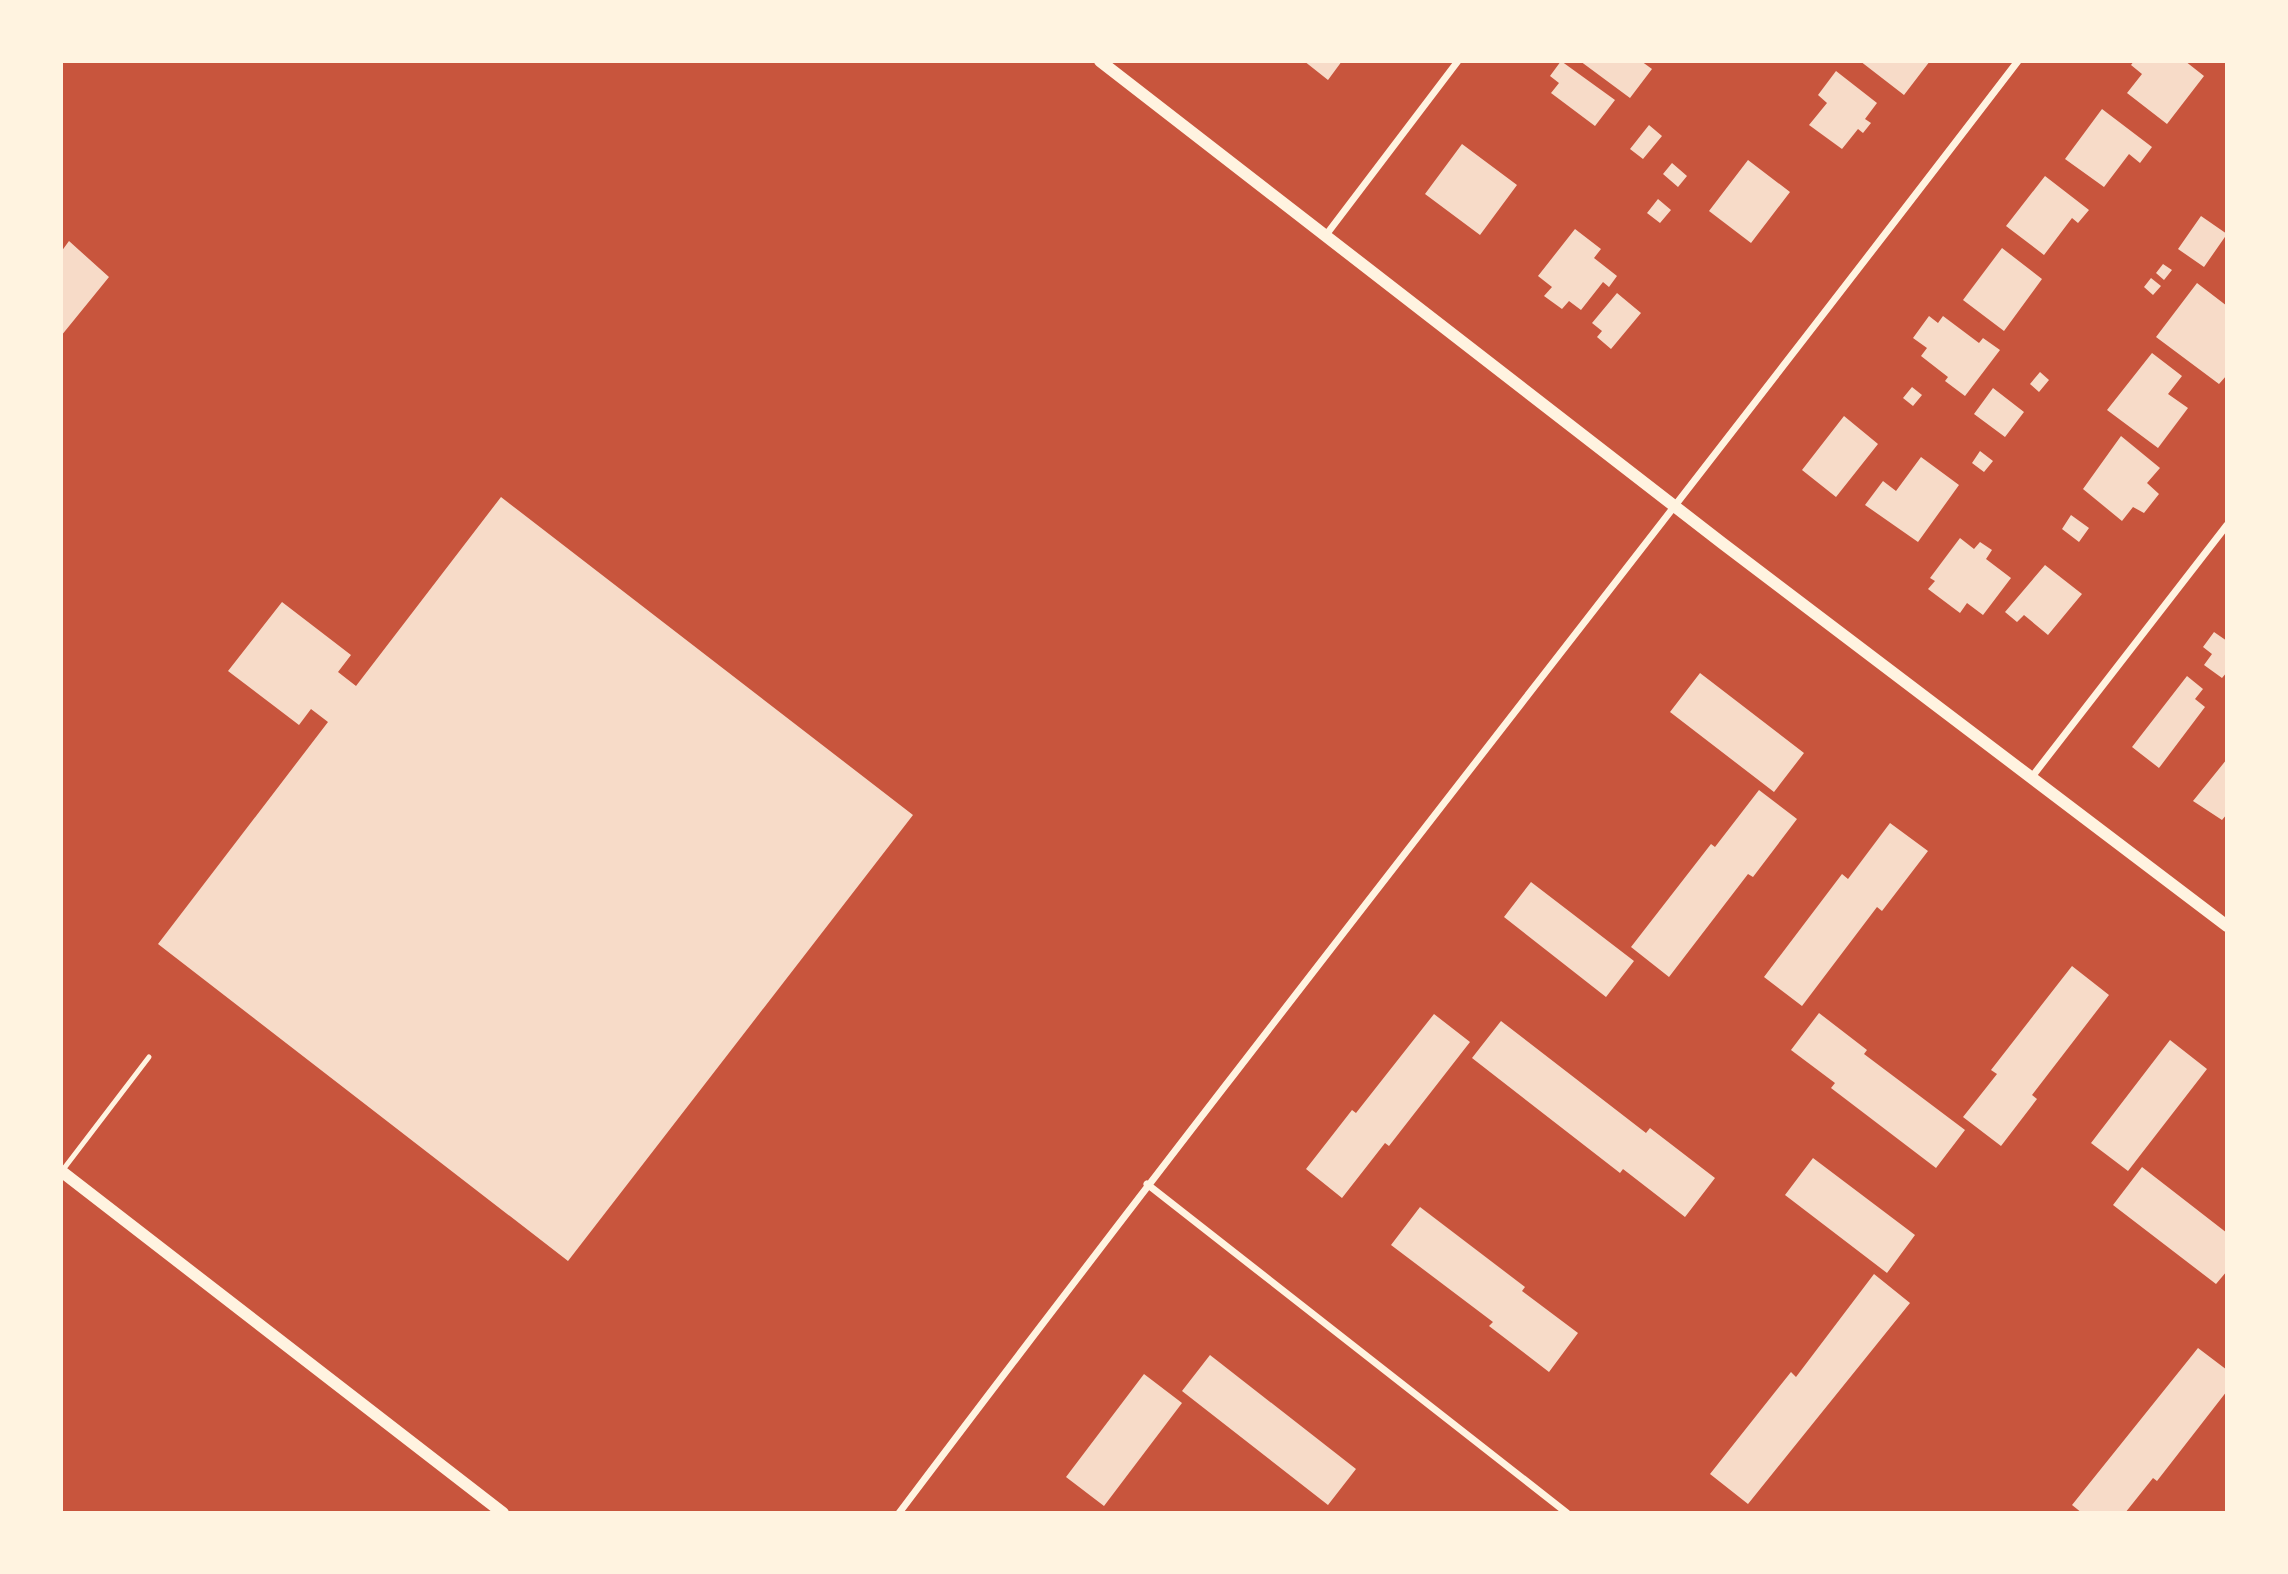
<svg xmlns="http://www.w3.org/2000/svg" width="2288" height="1574" viewBox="0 0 2288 1574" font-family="'Space Grotesk',sans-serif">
<rect width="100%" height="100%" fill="#c8553d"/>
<path fill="#f7dbc8" d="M1304,61H1342L1328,80Z
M1561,61L1615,100L1595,126L1551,93L1559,83L1550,76Z
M1580,61H1641L1652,69L1630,98Z
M1860,61H1930L1904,95Z
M2134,61H2185L2204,76L2167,124L2127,93L2142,74L2131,65Z
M1836,71L1877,103L1865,119L1871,123L1863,133L1858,129L1842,149L1809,125L1827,103L1818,95Z
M2102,109L2152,147L2140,163L2129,154L2104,187L2065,159Z
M1649,125L1662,136L1643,159L1630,149Z
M1462,144L1517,185L1480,235L1425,194Z
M1748,160L1790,192L1751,243L1709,211Z
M1672,163L1687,176L1678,187L1663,174Z
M2045,176L2089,210L2078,223L2072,218L2044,255L2006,226Z
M1658,199L1671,210L1660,223L1647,213Z
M2201,216L2227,234L2204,267L2178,249Z
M1575,229L1601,249L1594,258L1617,276L1609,287L1603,282L1581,310L1569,301L1562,309L1544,296L1552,287L1538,276Z
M69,241L109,277L61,336V252Z
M2002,248L2042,279L2004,331L1963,300Z
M2163,264L2172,270L2164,280L2156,273Z
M2151,278L2161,286L2153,295L2144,287Z
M2197,283L2227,306V375L2219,384L2156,337Z
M1617,293L1641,313L1611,349L1597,337L1602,331L1592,323Z
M1929,316L1938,323L1943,316L1979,343L1983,338L2000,350L1965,396L1945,381L1948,377L1921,356L1927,348L1913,338Z
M2152,353L2182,376L2168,394L2188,408L2158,448L2107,410Z
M2040,372L2049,380L2039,392L2030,384Z
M1912,387L1922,395L1913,406L1903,398Z
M1993,388L2024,412L2005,437L1974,414Z
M1844,416L1878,444L1836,497L1802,470Z
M2121,436L2160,468L2147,483L2159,494L2144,513L2133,507L2122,521L2083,489Z
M1980,451L1993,461L1984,472L1972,463Z
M1921,457L1959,485L1918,542L1865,505L1883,481L1896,491Z
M501,497L913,815L568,1261L158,944L328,722L311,709L299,725L228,671L282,602L351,655L338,672L356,686Z
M2071,515L2089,528L2079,542L2062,529Z
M1960,538L1974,549L1980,542L1992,550L1986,559L2011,578L1983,615L1967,603L1960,613L1928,589L1935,581L1930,578Z
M2045,565L2082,594L2048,635L2024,615L2017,622L2005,612Z
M2214,632L2227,641V672L2222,678L2204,665L2212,654L2203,647Z
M1700,673L1804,753L1774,792L1670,712Z
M2187,676L2203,689L2195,699L2205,707L2159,768L2132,747Z
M2227,759V814L2222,820L2193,801Z
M1759,790L1797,819L1753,877L1748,874L1669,977L1631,947L1711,844L1715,847Z
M1890,823L1928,851L1882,911L1877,907L1802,1006L1764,977L1842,874L1848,879Z
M1531,882L1634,961L1606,997L1504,917Z
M2072,966L2109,995L2032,1095L2037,1099L2001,1146L1963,1117L1997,1074L1991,1070Z
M1819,1013L1867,1050L1864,1054L1965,1130L1936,1168L1831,1088L1835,1083L1791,1050Z
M1434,1014L1470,1042L1389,1146L1385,1143L1342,1198L1306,1169L1352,1110L1356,1113Z
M1501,1021L1646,1133L1650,1128L1715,1178L1685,1217L1623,1169L1620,1173L1472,1058Z
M2170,1040L2207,1069L2128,1171L2091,1143Z
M1813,1158L1915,1235L1887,1273L1785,1195Z
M2142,1167L2227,1233V1271L2216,1284L2113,1205Z
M1420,1207L1525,1287L1522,1291L1578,1333L1549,1372L1489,1326L1493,1322L1391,1245Z
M1874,1274L1910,1303L1748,1504L1710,1474L1791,1372L1796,1377Z
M2198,1348L2227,1370V1391L2157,1481L2153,1478L2125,1513H2082L2072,1505Z
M1210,1355L1356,1469L1328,1505L1182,1391Z
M1144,1374L1182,1403L1104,1506L1066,1477Z"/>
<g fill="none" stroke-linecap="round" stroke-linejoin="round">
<path stroke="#fff3e0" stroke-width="5" d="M62,1171L149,1057"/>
<path stroke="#fff3e0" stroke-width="7" d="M1326,235L1458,61
M2031,778L2227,525
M1147,1184L1567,1513
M899,1513C1267,1025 1647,546 2018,61"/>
<path stroke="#fff3e0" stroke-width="12" d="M1100,61L1722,543L2227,926
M61,1171L503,1513"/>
</g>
<rect width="2288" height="1574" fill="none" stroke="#fff3e0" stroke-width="126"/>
</svg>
